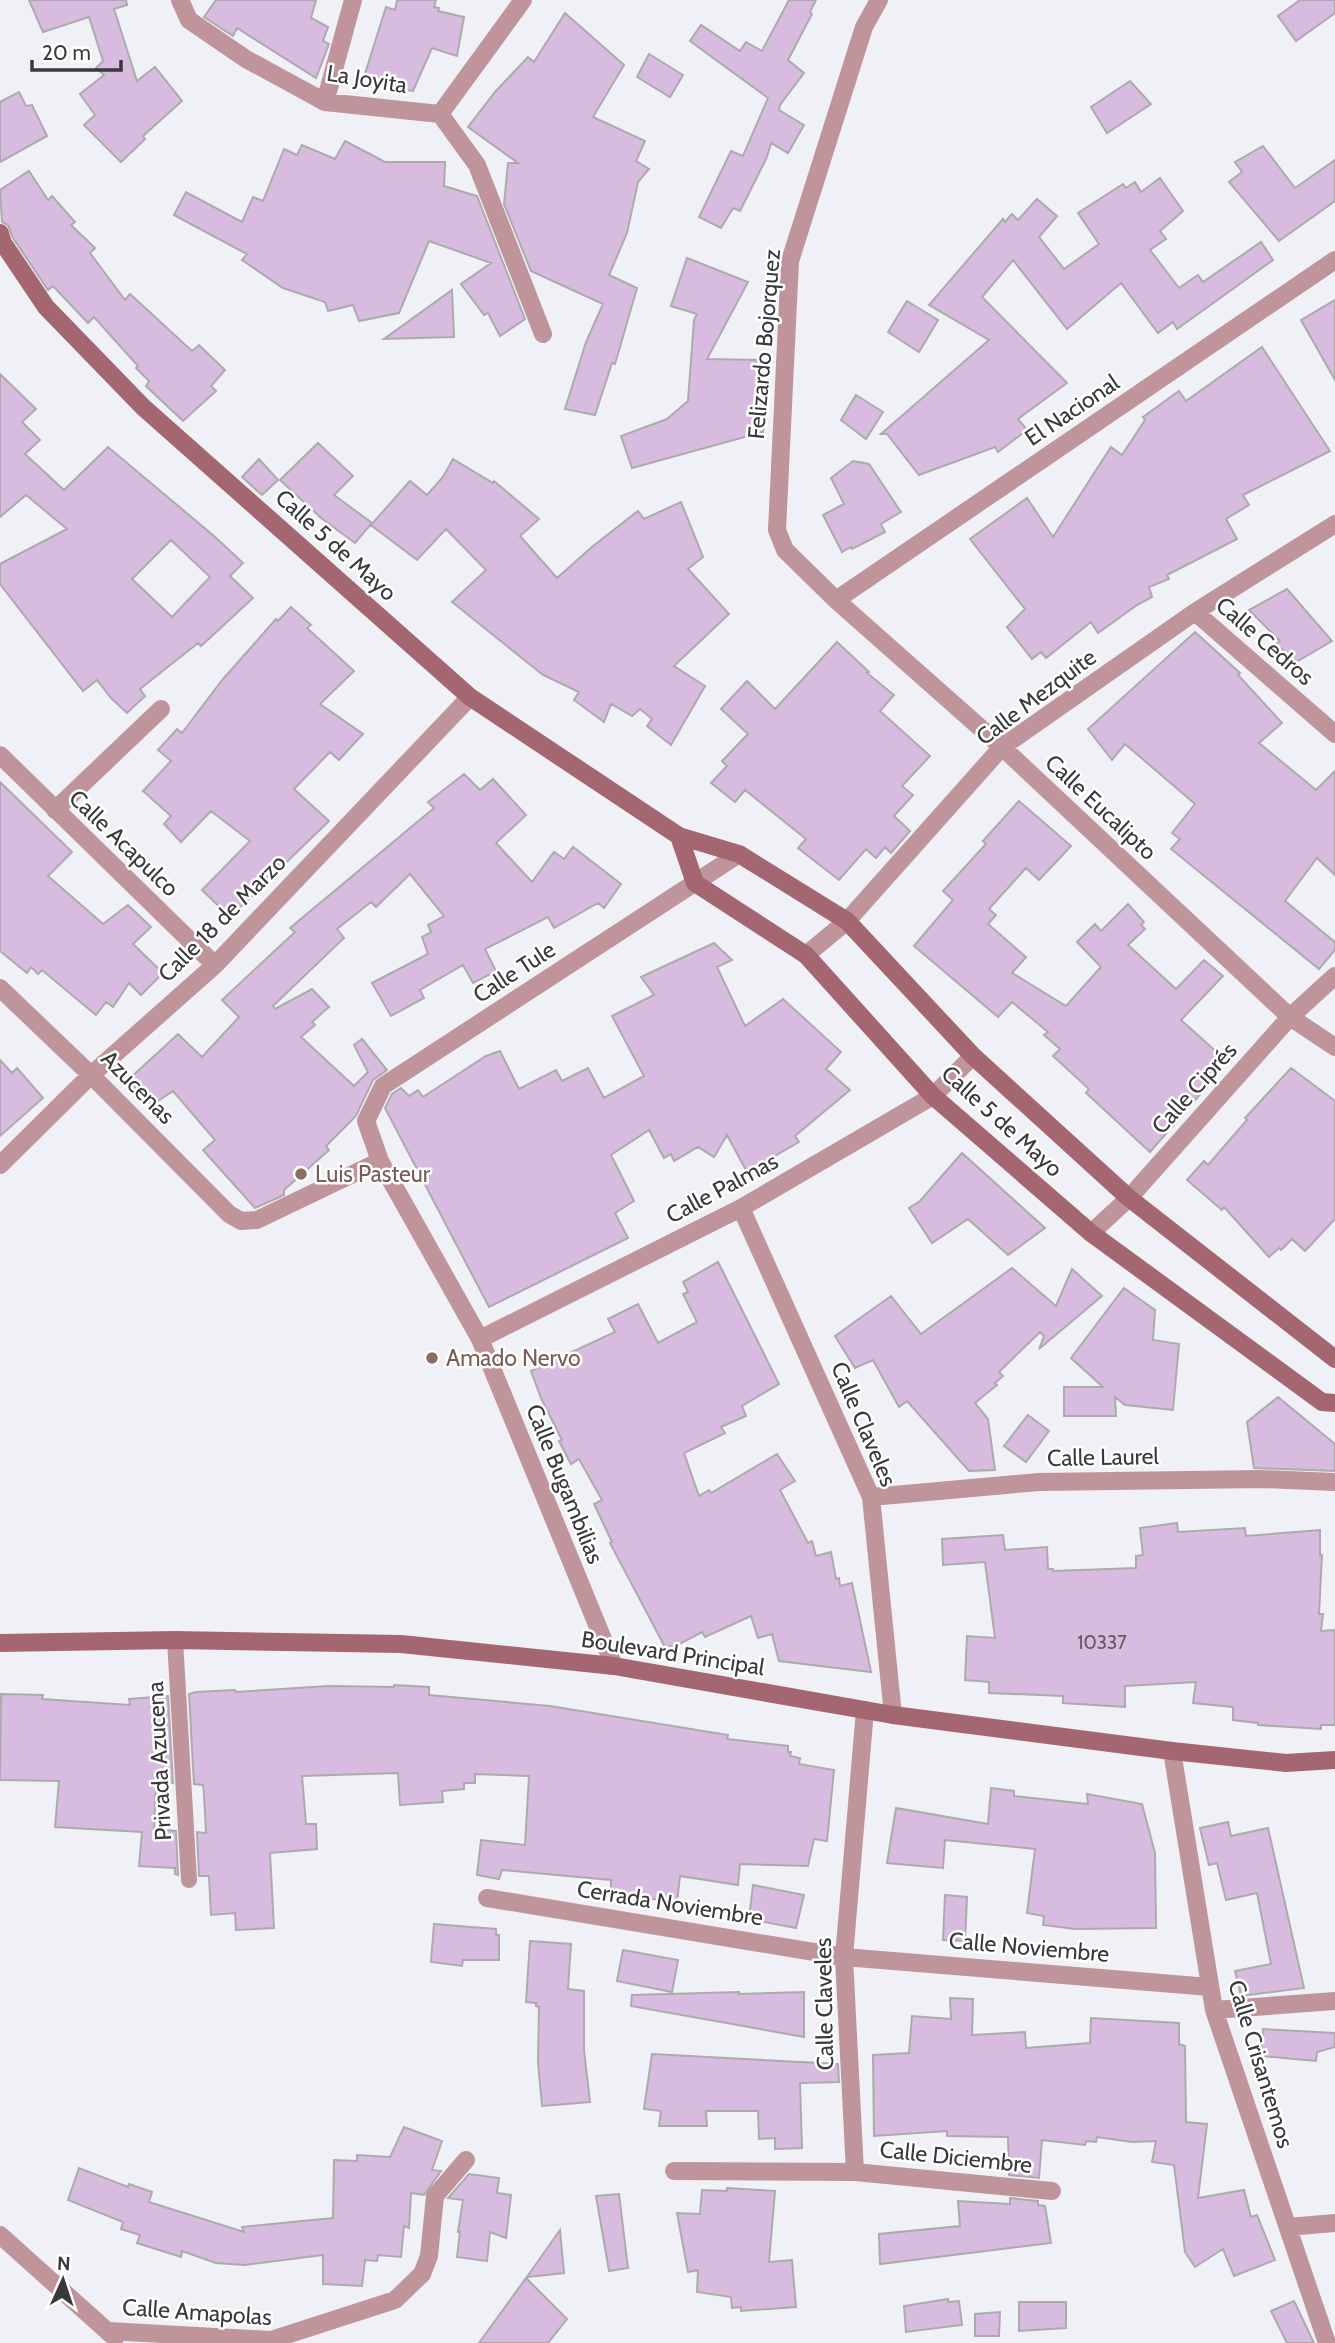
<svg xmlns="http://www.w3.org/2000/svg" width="1335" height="2343" viewBox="0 0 1335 2343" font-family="Cabin,sans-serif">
<rect width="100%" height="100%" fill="#eff1f6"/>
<path fill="#d8bcdf" stroke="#adaaae" stroke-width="2" fill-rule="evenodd" d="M29,0H126L127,5L114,9L137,81L155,67L182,101L143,136L145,139L121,162L84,125L95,115L80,94L104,75L96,68L103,61L89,17L43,32Z
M216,0H316L311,18L328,27L323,41L329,44L316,78L237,28L233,36L204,17Z
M397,0H436L434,7L439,8L438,11L464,17L457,56L432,48L413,91L375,86L377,82L364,77L386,7L395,10Z
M789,0H816L810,12L812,14L788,60L804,73L780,105L779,110L804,125L788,153L771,143L767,157L740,211L733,208L721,228L699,217L731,151L743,156L768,98L690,41L701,25L740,51L746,42L762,51Z
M1300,0H1335V13L1296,41L1278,16Z
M565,13L624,65L593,117L645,141L636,161L649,169L638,182L627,233L609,275L637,288L615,364L612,363L595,415L565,409L586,342L603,304L531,271L504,204L508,163H518L468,127L495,92L528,57L534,62Z
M649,54L683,75L670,97L637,77Z
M1130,81L1151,104L1107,133L1091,107Z
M19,92L26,106L32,105L47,136L0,162V102Z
M345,141L385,162H445L444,186L477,196L525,319L500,336L488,313L484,315L461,284L491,263L429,241L399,313L359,321L353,305L328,311L325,302L283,288L242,260L247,254L174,215L186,192L242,222L253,197L263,201L284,149L297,155L302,145L335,159Z
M1263,146L1295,188L1335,160V201L1279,241L1229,182L1242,172L1235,162Z
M29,171L48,200L52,196L75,222L71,225L95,248L90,253L125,300L130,294L192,351L199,345L225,370L211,386L216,391L183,421L146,386L149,381L136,368L138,366L94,317L88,323L53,286L48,290L13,238L8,225L2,222L0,190Z
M1160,178L1183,211L1160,231L1166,239L1150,250L1179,288L1198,275L1203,282L1261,242L1273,260L1177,329L1173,322L1158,333L1121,283L1067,329L1013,260L982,297L1067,383L1018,419L1027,430L998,452L995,447L919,475L887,434H881L989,340L929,305L1003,219L1005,222L1012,214L1018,220L1037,199L1057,216L1039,237L1064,269L1099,244L1078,213L1123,184L1126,188L1135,182L1141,192Z
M687,258L748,282L707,359L761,360V408L767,409L763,432L632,468L621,436L667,419L688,401L694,320L697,314L671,306Z
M452,290L454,337L384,339Z
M1335,300V380L1301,320Z
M907,301L938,320L919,352L888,332Z
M1262,347L1330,451L1243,495L1249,505L1226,519L1237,539L1167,575L1169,579L1149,587L1152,597L1137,605L1098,633L1091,622L1046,658L1041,652L1032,659L1007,627L1025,609L970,539L1027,498L1053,537L1111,447L1122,455L1145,420L1143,417L1179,391L1186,401Z
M0,374L36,409L22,422L40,440L25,454L64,490L108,447L214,536L243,563L230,576L253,598L201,646L198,643L140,689L145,696L127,713L111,698L97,680L83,691L0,584V564L67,529L26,495L0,517ZM171,540L210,577L172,617L132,579Z
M856,395L883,412L866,439L841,420Z
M318,443L353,476L334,495L372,523L355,543L321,518L280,480Z
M259,459L278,480L262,495L242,477Z
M453,459L493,483L494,481L539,519L520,536L557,578L593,546L638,511L644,519L681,502L703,557L688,569L729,614L674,666L705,686L671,745L647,726L652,719L640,709L632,716L611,704L604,722L574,700L579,692L543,675L452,602L486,570L446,529L417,560L371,525L410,481L427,495L443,477Z
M853,461L869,464L901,512L881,524L885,532L852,549L851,547L842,552L823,515L844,504L831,478Z
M1287,589L1332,641L1296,662L1276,644L1280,641L1249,610Z
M291,607L311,625L307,628L354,671L320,704L363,734L339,760L330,752L294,789L329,821L230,917L202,890L250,841L211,811L181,842L164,824L171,816L143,791L171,761L158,750L177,729L182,733L223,679L276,619L278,621Z
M1195,632L1240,673L1238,675L1282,723L1259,743L1316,790L1335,771V875L1317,858L1285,901L1335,942V950L1319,969L1171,849L1180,839L1172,833L1195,804L1125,744L1112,760L1088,729Z
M837,642L869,672L867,673L894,695L880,711L930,756L902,786L913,795L894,816L910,831L891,853L885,847L876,858L866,849L839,880L798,848L806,839L745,790L735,802L711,783L727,766L722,761L748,734L721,709L747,681L775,709Z
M464,774L480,790L493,779L526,815L496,843L532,882L554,852L564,859L573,847L621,884L604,908L598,903L554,928L548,917L485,949L496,971L473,983L463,965L420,990L424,998L391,1016L372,983L428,954L422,937L431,932L428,925L444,916L410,874L376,907L371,902L337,929L344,938L273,1006L275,1009L312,989L329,1007L312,1022L315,1025L301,1037L354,1086L368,1072L354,1045L362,1039L387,1070L373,1080L356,1116L326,1146L329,1150L284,1190V1195L255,1208L203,1150L215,1140L173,1091L152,1105L128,1080L178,1034L202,1057L239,1017L222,1000L295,932L290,928L434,808L428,802Z
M0,782L72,852L48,876L103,924L128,905L151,927L133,944L163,973L141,995L129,983L113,1007L106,1002L96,1015L42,970L38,974L31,967L27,973L0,951Z
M1019,801L1071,846L1039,880L1026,868L989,909L996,915L988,924L1026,957L1012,973L1066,1006L1101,967L1077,942L1095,924L1101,931L1128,904L1144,922L1141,925L1145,929L1128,945L1176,989L1204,960L1223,976L1181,1020L1220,1055L1208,1067L1212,1070L1205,1078L1210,1083L1150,1152L1086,1093L1089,1089L1053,1056L1060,1049L1044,1035L1048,1032L1012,1002L998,1017L914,946L953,900L943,891L986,844L983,841Z
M714,943L732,960L717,967L745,1026L783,999L841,1052L826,1069L850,1090L795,1136L799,1142L747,1172L727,1135L714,1157L698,1147L674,1161L671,1154L664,1158L649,1130L611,1155L634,1201L615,1213L628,1238L489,1307L385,1108L392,1094L401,1088L409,1096L418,1090L423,1097L486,1056L500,1051L519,1089L556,1070L562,1081L588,1068L604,1098L644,1076L612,1016L654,995L641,977Z
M0,1060L12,1073L17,1068L43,1098L0,1136Z
M1291,1068L1335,1101V1219L1305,1251L1292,1239L1281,1250L1279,1248L1269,1257L1224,1207L1222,1210L1187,1180L1204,1161L1208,1165L1247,1120L1245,1118Z
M962,1153L1045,1228L1008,1255L968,1219L932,1243L909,1208L920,1201Z
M718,1262L779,1384L742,1406L746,1416L721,1427L725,1433L684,1453L699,1496L709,1490L711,1493L777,1454L795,1481L780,1490L808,1543L812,1541L816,1556L831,1552L836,1579L839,1578L840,1586L852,1583L871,1672L779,1661L772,1634L758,1638L751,1616L705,1637L702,1632L672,1648L671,1646L666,1649L610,1543L612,1542L594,1504L602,1500L579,1459L571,1464L559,1441L562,1440L541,1398L531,1371L615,1332L608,1319L638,1304L658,1343L697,1322L683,1294L688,1292L683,1282Z
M1012,1268L1056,1306L1072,1269L1102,1296L1039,1349L1044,1336L1040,1332L999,1372L1003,1376L995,1383L997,1385L975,1403L988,1419L995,1470L969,1471L907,1401L899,1407L873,1360L855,1368L835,1336L891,1296L921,1334Z
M1124,1288L1155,1310L1153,1340L1179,1344L1173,1410L1125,1405L1115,1397L1116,1416H1064V1387H1103L1071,1358Z
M1278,1397L1335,1444V1471L1254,1468L1247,1422Z
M1028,1415L1049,1431L1026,1462L1004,1446Z
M1177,1523L1178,1532L1245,1528L1246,1536L1320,1530V1555H1322L1319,1614H1323L1321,1631L1335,1630V1725H1321V1729L1258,1725V1723L1233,1720V1707L1193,1703L1196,1682L1125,1686V1707L1063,1703V1696L989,1693V1682L965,1680L967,1636L995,1638L985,1562L943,1565L942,1539L1003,1535L1005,1550L1047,1547L1048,1569H1053V1571L1136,1568V1556L1143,1555L1140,1528Z
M394,1685L429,1687V1695L550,1706L728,1735L727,1739L788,1746V1752H791L790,1756L800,1758L799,1764L834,1770L827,1841L814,1839L808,1866L740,1864L738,1885L680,1876L677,1903L611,1892V1880L502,1870L499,1879L477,1875L481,1840L525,1845L529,1776L475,1774V1783H464V1789L442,1791L443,1802L400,1805L398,1773L302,1776L306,1824H316L317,1849L270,1853L274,1928L236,1930L235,1913L211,1915L209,1876H199L197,1832L206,1833L204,1794L203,1785L194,1784L189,1694L196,1692L235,1690L236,1692L328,1686L394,1687Z
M1,1694L43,1695L42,1699L130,1705L129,1699L168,1696L173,1783L156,1782L154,1829L176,1831L178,1875L175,1874V1868L139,1866L142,1832L55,1827L59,1781L0,1780Z
M991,1788L1014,1791V1796L1088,1804L1087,1794L1142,1804L1155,1853L1156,1928L1075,1929L1043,1925L1044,1916L1027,1913L1035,1849L945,1840L943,1868L887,1863L896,1808L988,1824Z
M1228,1822L1231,1836L1268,1828L1304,1988L1241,1996L1235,1971L1271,1964L1257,1893L1226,1900L1217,1863L1209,1865L1200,1828Z
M753,1885L804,1895L796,1928L749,1919Z
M945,1895L967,1897L965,1941L943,1940Z
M434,1924L496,1929V1935H499V1960H463L462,1966L431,1962Z
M530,1941L571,1944L568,1989L584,1991V2050L590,2102L542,2106L538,2062L539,2007L536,2006V2003L526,2002Z
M623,1950L678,1960L672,1992L617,1981Z
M739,1992V1994L804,1992V2037L631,2006L632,1995Z
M950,1998L973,1999L972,2035L1025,2032L1026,2048L1090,2043L1091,2018L1179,2023V2044L1185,2046L1186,2122L1207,2124L1198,2198L1244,2190L1251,2217L1257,2215L1275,2260L1234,2276L1223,2249L1195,2267L1185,2252L1174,2165L1152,2162L1156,2141L1132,2142L1097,2137L1096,2142L1086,2141L1085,2145L1042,2140L1039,2178L1009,2175L1008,2137L947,2136V2131L874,2136L873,2055L909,2053L912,2016L951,2019Z
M1263,2029L1335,2033V2047L1317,2052L1316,2061L1261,2056Z
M652,2054L838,2064L839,2082L800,2083L802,2148L775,2149V2138L759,2139L758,2111H706L707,2126H659L661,2111L644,2109Z
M404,2127L442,2141L432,2170L441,2171L424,2195L411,2193L409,2228L404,2226L401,2257L378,2255L377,2261L365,2260L362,2286L323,2284V2255L244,2265L216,2263L182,2251L181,2257L137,2243L140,2235L121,2229L123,2222L68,2200L79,2168L128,2187L129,2184L152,2192L149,2202L244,2232L242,2227L333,2218L334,2160L357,2161V2155L390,2157Z
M469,2174L499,2178L497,2193L511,2195L506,2238L490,2232L487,2261L457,2257L460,2232H458L463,2200L448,2198Z
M727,2188L775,2191L769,2262L792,2260L796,2307L741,2311V2307L732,2308L731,2297L697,2292L698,2270L688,2272L677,2213L700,2214L702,2190L727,2191Z
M619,2194L628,2268L609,2271L596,2196Z
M1010,2198L1038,2201V2205L1045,2206L1051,2243L880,2264L879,2234L960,2226L958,2201L1010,2204Z
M560,2230L564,2273L527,2277Z
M526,2278L567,2319L548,2343H479Z
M948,2299V2302L959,2301L962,2325L906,2332L904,2306Z
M1294,2301L1314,2343H1287L1271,2311Z
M1019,2302H1066V2328L1019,2331Z
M1000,2312L999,2336H975V2314Z"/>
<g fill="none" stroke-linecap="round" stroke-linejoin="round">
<path stroke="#c0949b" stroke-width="16" d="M175,1640L189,1880"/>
<path stroke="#c0949b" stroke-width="18" d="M180,0L189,20L246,59L325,102L440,114
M879,0L864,27L790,261L777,530L785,550L836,600L1002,747L1290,1017L1335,1047
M325,102L353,0
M440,114L477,165L543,334
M440,114L523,0
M836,600L1335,260
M1195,612L1335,734
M0,755L215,965
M55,810L161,709
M806,955L847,921L1002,747L1195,612L1335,524
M0,988L91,1075L229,1214L241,1221L257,1220L380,1161
M0,1165L91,1075L215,965L470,697
M741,1208L871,1497L893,1715
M1091,1233L1129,1198L1290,1017L1335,976
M480,1339L741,1208L933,1096L973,1056
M871,1497L1039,1482L1262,1479L1335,1482
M614,1666L480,1339L380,1161L366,1121L383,1086L739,854
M1172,1751L1214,2010L1327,2343
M487,1898L844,1957L1210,1987
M1214,2010L1335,2001
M674,2171L855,2172L1052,2191
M855,2172L844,1957L865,1710
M1288,2227L1335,2223
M0,2235L115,2338
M108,2331L271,2340L282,2343
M271,2340L395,2300L422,2274L429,2256L435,2196L466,2160"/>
<path stroke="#a46772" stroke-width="18" d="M0,233L3,243L46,307L143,407L470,697L679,836L739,854L847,921L973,1056L1129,1198L1335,1359
M679,836L695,883L806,955L933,1096L1091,1233L1322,1402L1335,1403
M0,1643L175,1640L401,1644L614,1666L893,1715L1172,1751L1286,1763L1335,1760"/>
</g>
<g fill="#8d6e63" stroke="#fff" stroke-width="2.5">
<circle cx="301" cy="1174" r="7"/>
<circle cx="432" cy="1358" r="7"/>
</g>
<g text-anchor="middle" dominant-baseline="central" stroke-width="5" stroke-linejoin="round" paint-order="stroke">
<g font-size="19" fill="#615a64">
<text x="1102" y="1642">10337</text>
</g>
<g font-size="23" fill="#39393b" stroke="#fff">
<text transform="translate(367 79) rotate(9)">La Joyita</text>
<text transform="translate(764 344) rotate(-85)">Felizardo Bojorquez</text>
<text transform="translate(1072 410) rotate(-34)">El Nacional</text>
<text transform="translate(336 545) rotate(42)">Calle 5 de Mayo</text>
<text transform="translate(1265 641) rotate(41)">Calle Cedros</text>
<text transform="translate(1036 697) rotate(-37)">Calle Mezquite</text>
<text transform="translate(1101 807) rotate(43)">Calle Eucalipto</text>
<text transform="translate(124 843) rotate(44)">Calle Acapulco</text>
<text transform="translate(222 918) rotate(-45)">Calle 18 de Marzo</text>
<text transform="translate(514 972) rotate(-33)">Calle Tule</text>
<text transform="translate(138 1087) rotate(45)">Azucenas</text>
<text transform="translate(1194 1088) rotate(-48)">Calle Ciprés</text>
<text transform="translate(1002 1121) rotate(42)">Calle 5 de Mayo</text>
<text transform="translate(722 1188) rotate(-28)">Calle Palmas</text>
<text transform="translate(864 1424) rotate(67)">Calle Claveles</text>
<text transform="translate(1103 1457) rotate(-1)">Calle Laurel</text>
<text transform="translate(565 1484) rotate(68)">Calle Bugambilias</text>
<text transform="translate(673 1653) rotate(9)">Boulevard Principal</text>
<text transform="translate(159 1761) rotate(-93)">Privada Azucena</text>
<text transform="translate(670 1903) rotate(9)">Cerrada Noviembre</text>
<text transform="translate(1029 1947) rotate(5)">Calle Noviembre</text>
<text transform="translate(824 2004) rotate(-91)">Calle Claveles</text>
<text transform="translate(1261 2064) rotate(73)">Calle Crisantemos</text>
<text transform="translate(956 2157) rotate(6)">Calle Diciembre</text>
<text transform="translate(197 2312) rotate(4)">Calle Amapolas</text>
</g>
<g font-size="23" fill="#785e54" stroke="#fff" text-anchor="start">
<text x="315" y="1174">Luis Pasteur</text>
<text x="446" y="1358">Amado Nervo</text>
</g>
</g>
<g transform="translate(63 2280) rotate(3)" stroke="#ffffff" stroke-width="5" paint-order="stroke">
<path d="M0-5L12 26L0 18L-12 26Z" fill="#39393b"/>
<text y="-10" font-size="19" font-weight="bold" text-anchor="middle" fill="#39393b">N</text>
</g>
<path d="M32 60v10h89v-10" fill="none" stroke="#39393b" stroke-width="3.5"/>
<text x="42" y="60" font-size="21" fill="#39393b" stroke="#ffffff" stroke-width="5" paint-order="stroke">20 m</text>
</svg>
